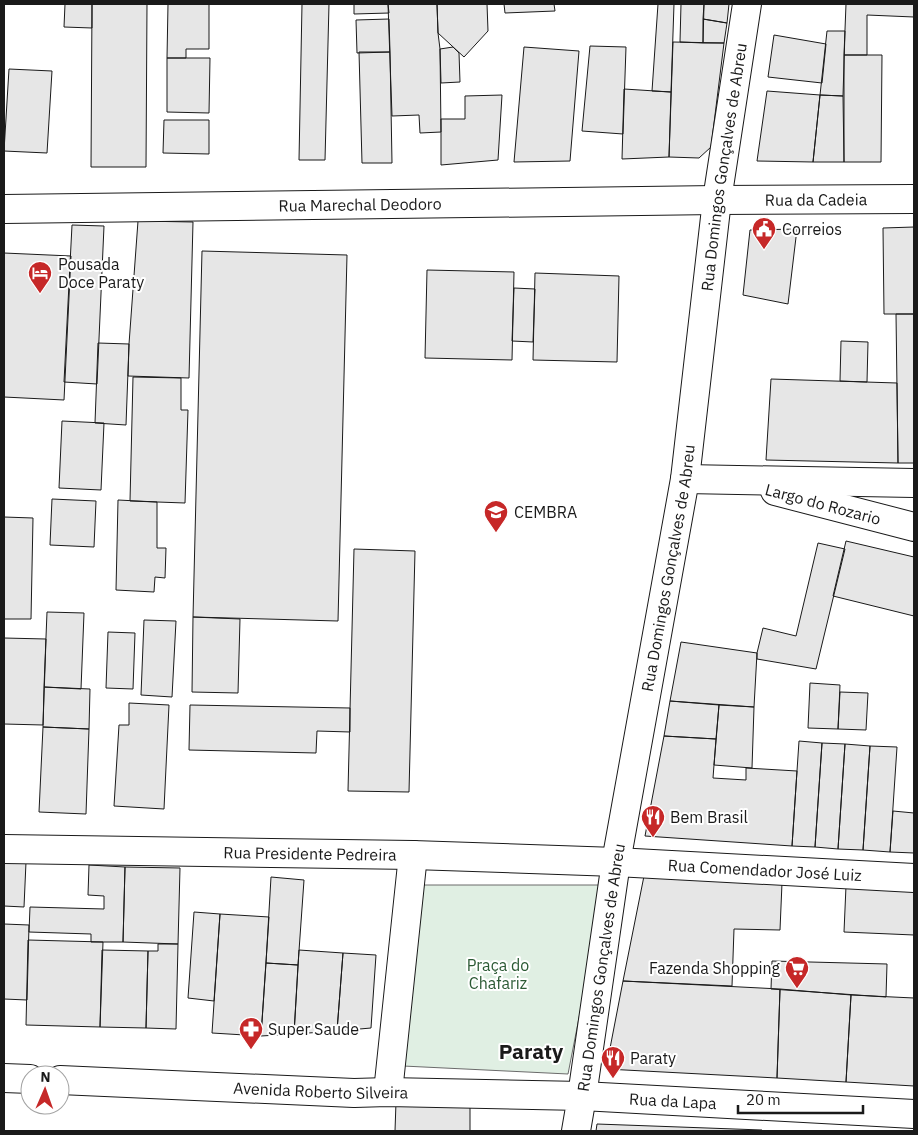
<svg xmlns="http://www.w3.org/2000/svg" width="918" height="1135" viewBox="0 0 918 1135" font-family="'IBM Plex Sans',sans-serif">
<rect width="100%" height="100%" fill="#fff"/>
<path fill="#e0efe3" stroke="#6a6a6a" d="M417,885H605L568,1074L403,1066Z"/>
<path fill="#e6e6e6" stroke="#1a1a1a" d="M65,4H92V28L64,27Z
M92,4H147L146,167H91Z
M168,4H209V49H186V58H167Z
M302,4H329L325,160H299Z
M354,4H388L389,13L354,14Z
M388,4H437L438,33L440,49L441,132L420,133L419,115L392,116Z
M437,4H487L488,31L464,57L438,33Z
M504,4H554L555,11L505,13Z
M658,4H674L671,92L652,91Z
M681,4H704L703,43L680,42Z
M704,4H729L727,23L703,19Z
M846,4H914V17L867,15V55H844Z
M389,19L390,52L357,53L356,20Z
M703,19L727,23L724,43H703Z
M827,31H845L843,96L820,95Z
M774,35L826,44L822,83L768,77Z
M673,42L724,43L711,147L699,158L669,157Z
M590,46L626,47L623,134L582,131Z
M453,47L459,53L460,82L441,83L440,49Z
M524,47L579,51L570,161L514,162Z
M359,52H390L392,163H362Z
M844,55H882L881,162H844Z
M167,58H210L209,113L167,112Z
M9,69L52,71L47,153L4,151Z
M624,89L671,92L669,157L622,159Z
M767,91L820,95L813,162L757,161Z
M502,95L498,160L441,165V119H465V96Z
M820,95L843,96L844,162H813Z
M164,120H209V154L163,153Z
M138,221L193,222L189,378L128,376L129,344Z
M72,225L104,226L97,384L64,382Z
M914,227V314H884L883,228Z
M797,229L788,304L743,295L750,230Z
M202,251L347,255L338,621L193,617Z
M4,253L71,256L64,400L4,397Z
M427,270L514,272L512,360L425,358Z
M535,273L619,276L617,362L533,360Z
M514,288L535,289L533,342L512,341Z
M896,314H914V463H898Z
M841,341L868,342L867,382L840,381Z
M98,343L129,344L126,425L95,423Z
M133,377L181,378V410H188L185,503L130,501Z
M771,379L897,383L898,463L766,460Z
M62,421L104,423L101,490L59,488Z
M52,499L96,501L94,547L50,545Z
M118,500L157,502V548H166L165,578L155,577L154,592L116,590Z
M4,517L33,518L31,619H4Z
M846,541L914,557V616L833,596Z
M818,543L845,549L816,669L757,659V653L763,628L796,636Z
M354,549L415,551L409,792L348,791Z
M47,612L84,613L81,689L44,687Z
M193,617L240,619L238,693L192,692Z
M144,620L176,621L172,697L141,695Z
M108,632L135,633L133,689L106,688Z
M4,638L46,639L43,725L4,724Z
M681,642L757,653L754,707L670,701Z
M810,683L840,685L838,729L808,728Z
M44,687L90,689L89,729L43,727Z
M840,692L868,693L866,730L838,729Z
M670,701L719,705L716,739L664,736Z
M129,703L169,705L164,809L114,806L119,725H129Z
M190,705L350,708V732L317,731L316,753L189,750Z
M719,705L754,707L752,768L714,765Z
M43,727L89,729L86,814L39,812Z
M664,736L716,739L713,778L746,780V768L797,771L792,846L645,836Z
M799,741L822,743L815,847L792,846Z
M822,743L845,744L838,849L815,847Z
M845,744L870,746L863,850L838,849Z
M870,746L897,747L890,852L863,850Z
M893,811L914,813V853L890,852Z
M4,862H26L24,907L4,906Z
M89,865L125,867L123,942H91V934L29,932L30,907L104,909V896L88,895Z
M125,867L180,868L178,944L123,942Z
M644,876L782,883L780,930L734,929L732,986L623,981Z
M271,877L304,880L298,965L266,963Z
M846,886L914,889V935L844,932Z
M194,912L220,914L214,1001L188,998Z
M220,914L269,917L261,1036L212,1033Z
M4,924L29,925L27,1000L4,999Z
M28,940L103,942L100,1027L26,1025Z
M158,944H178L176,1029L146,1028L148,951H158Z
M102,950L148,951L146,1028L100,1027Z
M299,950L343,953L337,1031L294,1034Z
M343,953L376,955L371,1028L337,1031Z
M772,961L887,964L886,997L771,989Z
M266,963L298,965L294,1034L261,1036Z
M623,981L780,989L777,1078L606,1069Z
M780,989L851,995L846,1082L777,1078Z
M851,995L914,998V1086L846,1082Z
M396,1102H470V1131H395Z
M597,1124L762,1130V1131H596Z"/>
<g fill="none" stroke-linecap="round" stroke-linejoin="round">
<g stroke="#1a1a1a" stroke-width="30">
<g id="pedestrian">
<path id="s1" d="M717,200L914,199"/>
<path d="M685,479L914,483"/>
<path d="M775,491L914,527"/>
<path id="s2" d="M616,862L914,878"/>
<path id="s3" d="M582,1096L914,1114"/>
</g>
</g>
<g stroke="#1a1a1a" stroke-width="30">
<g id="minor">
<path id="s4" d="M4,209L717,200"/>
<path id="s5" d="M4,849L413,855L616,862"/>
<path d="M388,1092L413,855"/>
<path id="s6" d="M582,1096L616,862L685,479L717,200L747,4"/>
</g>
</g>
<g stroke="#1a1a1a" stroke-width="30">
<g id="tertiary">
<path d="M4,1078L30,1079"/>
<path id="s7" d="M60,1080L354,1093L388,1092L582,1096L576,1131"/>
</g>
</g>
<use href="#pedestrian" stroke="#fff" stroke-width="28"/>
<use href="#minor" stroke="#fff" stroke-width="28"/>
<use href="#tertiary" stroke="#fff" stroke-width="28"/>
</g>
<defs>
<g id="civic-pin" transform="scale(1.25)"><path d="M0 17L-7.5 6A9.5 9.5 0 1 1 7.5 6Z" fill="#c62828" stroke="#fff"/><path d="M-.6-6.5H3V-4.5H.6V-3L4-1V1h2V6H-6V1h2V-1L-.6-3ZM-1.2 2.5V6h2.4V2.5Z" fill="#fff"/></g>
<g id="hotel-pin" transform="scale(1.25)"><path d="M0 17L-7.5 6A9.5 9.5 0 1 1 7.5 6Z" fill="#c62828" stroke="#fff"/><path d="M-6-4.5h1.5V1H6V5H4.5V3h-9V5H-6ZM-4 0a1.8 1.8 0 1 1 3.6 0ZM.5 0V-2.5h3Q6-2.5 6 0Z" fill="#fff"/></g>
<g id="school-pin" transform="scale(1.25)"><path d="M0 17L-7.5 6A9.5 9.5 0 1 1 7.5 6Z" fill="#c62828" stroke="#fff"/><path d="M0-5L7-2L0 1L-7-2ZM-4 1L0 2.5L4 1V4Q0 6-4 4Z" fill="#fff"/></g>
<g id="restaurant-pin" transform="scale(1.25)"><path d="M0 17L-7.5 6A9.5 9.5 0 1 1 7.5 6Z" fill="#c62828" stroke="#fff"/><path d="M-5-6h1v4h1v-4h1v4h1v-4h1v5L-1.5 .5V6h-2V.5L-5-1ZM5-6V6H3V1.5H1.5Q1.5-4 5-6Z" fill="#fff"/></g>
<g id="supermarket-pin" transform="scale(1.25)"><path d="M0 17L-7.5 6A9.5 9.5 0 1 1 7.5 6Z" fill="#c62828" stroke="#fff"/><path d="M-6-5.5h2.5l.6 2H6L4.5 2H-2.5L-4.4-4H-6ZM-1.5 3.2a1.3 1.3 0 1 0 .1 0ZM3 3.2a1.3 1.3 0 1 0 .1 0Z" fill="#fff"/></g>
<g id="pharmacy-pin" transform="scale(1.25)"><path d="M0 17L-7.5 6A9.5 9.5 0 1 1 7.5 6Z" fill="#c62828" stroke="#fff"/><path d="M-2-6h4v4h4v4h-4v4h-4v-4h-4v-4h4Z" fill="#fff"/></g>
</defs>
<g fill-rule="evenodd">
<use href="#civic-pin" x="764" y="229"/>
<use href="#hotel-pin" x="40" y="273"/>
<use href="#school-pin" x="496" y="512"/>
<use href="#restaurant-pin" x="653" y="817"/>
<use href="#supermarket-pin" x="797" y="968"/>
<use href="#pharmacy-pin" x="251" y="1029"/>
<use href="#restaurant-pin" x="613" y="1058"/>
</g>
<g text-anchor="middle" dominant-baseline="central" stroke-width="4" stroke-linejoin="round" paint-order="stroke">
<g font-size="16" fill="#1a1a1a" stroke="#fff">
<text stroke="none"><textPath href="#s6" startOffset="940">Rua Domingos Gonçalves de Abreu</textPath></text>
<text stroke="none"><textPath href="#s1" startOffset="99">Rua da Cadeia</textPath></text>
<text stroke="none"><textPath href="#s4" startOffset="356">Rua Marechal Deodoro</textPath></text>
<text transform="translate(823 504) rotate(15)">Largo do Rozario</text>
<text stroke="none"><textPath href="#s6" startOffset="535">Rua Domingos Gonçalves de Abreu</textPath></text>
<text stroke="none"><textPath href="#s5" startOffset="306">Rua Presidente Pedreira</textPath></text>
<text stroke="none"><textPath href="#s2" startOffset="149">Rua Comendador José Luiz</textPath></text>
<text stroke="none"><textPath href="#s6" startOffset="130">Rua Domingos Gonçalves de Abreu</textPath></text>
<text stroke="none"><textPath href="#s7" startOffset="261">Avenida Roberto Silveira</textPath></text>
<text stroke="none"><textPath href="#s3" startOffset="91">Rua da Lapa</textPath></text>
</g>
<g font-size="16" fill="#1a1a1a" stroke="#fff" text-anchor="start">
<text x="782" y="229">Correios</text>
<text x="58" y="264">Pousada<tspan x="58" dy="18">Doce Paraty</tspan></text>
<text x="514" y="512">CEMBRA</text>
<text x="670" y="817">Bem Brasil</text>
<text x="780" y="968" text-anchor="end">Fazenda Shopping</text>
<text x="268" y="1029">Super Saude</text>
<text x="630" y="1058">Paraty</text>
</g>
<g font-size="16" fill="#2b5a34" stroke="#fff">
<text x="498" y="965">Praça do<tspan x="498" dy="18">Chafariz</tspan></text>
</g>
<g font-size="21" font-weight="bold" fill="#1a1a1a" stroke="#fff">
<text x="531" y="1051">Paraty</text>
</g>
</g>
<rect width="918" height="1135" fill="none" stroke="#1a1a1a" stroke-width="10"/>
<g transform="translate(45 1090) rotate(2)"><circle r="24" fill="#ffffff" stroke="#a3a3a3"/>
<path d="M0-4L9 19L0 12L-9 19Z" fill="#c62828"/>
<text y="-8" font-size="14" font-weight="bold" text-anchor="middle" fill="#1a1a1a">N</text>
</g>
<path d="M738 1105v8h125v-8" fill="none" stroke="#1a1a1a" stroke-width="2.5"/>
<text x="746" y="1105" font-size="15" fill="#1a1a1a" stroke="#ffffff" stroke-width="4" paint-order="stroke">20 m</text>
</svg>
